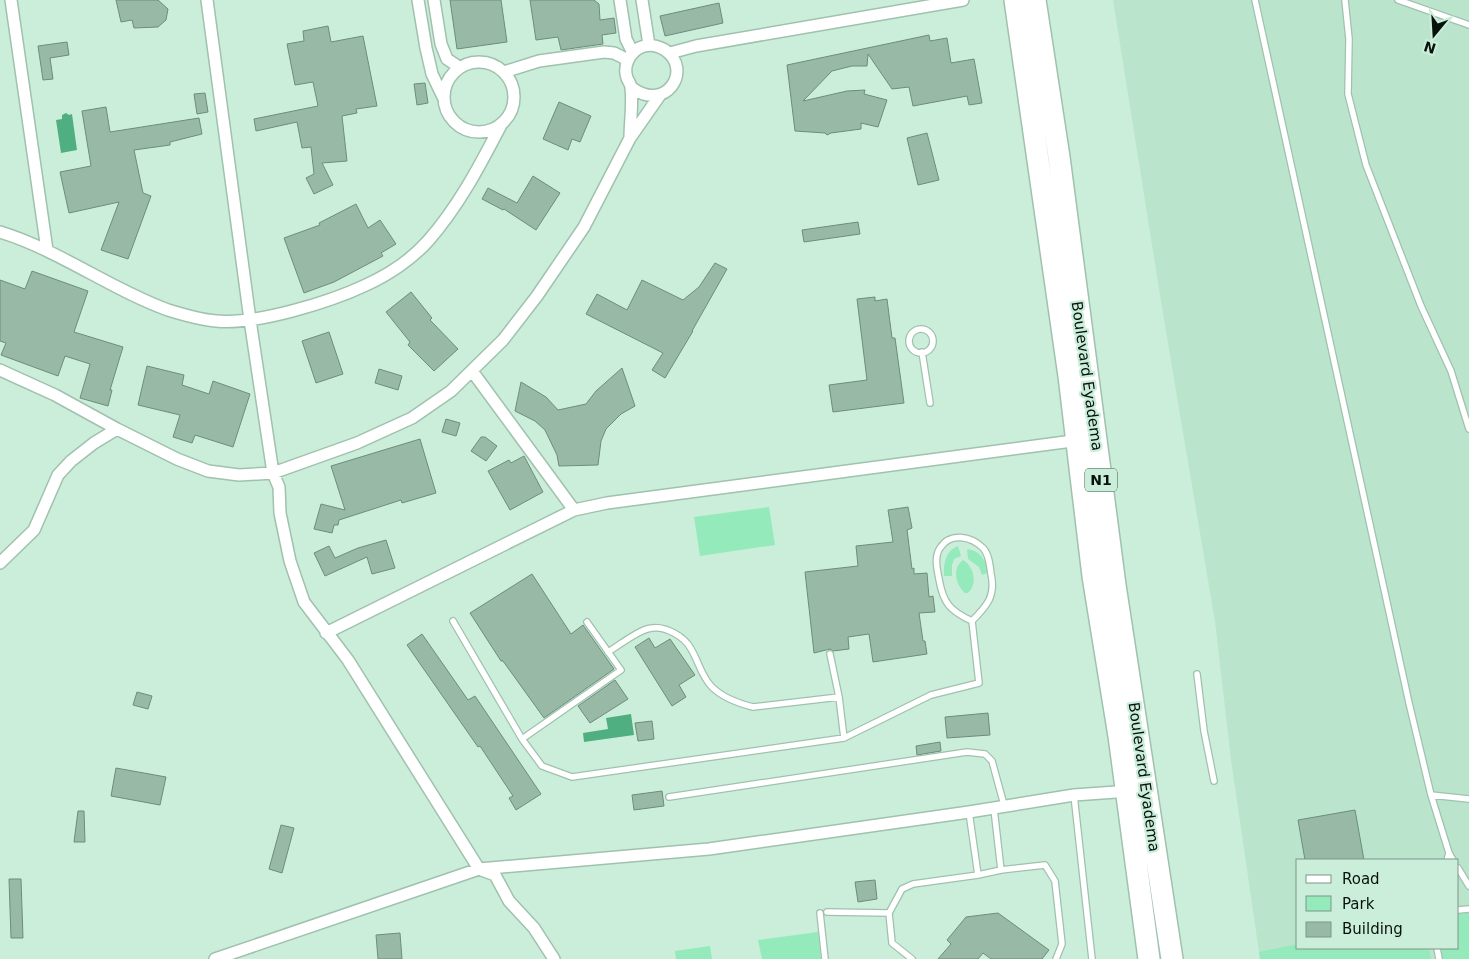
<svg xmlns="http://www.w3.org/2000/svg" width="1469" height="959" viewBox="0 0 1469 959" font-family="'DejaVu Sans',sans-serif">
<rect width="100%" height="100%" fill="#cbeeda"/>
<path fill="#bae5cc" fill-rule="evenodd" d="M1113,0H1469V959H1260L1231,760L1215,622L1163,314ZM1298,860H1458V948H1298Z"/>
<path fill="#94eabb" d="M769,507L775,545L700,556L694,517Z
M958,546L961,556L954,559L952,565V576H944C943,564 946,550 958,546Z
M967,549C981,551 985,560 989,572L982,575L979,567L968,559Z
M963,560C974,566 978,584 968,593H965C955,584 952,568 963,560Z
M1469,911V959H1442L1441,948H1458V913Z
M818,932L821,959H762L758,940Z
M1298,944V948H1429L1431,959H1260L1259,952Z
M710,946L712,959H676L675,951Z"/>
<path fill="#4faf80" d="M66,113L69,115L72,114L77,150L61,153L56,120L62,119V115Z
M631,714L634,735L584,742L583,733L608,729L606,718Z"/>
<path fill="#98b9a6" stroke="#6d8d7b" d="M116,0H158L168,9L166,20L158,27L134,28L132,20L121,22Z
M450,0H501L507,42L457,49Z
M530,0H594L599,4L600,20L614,18L616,33L602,35L603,44L561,50L558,37L536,40Z
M719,3L723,23L665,36L660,16Z
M328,26L331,42L363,36L377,106L356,109L357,113L342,116L347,161L322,163L333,185L314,194L306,178L314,174L311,147L302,148L297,122L256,131L254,119L318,106L313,82L295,85L287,44L304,41L303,31Z
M929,35L930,41L947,38L951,63L974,59L982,103L969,105L967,96L913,106L909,87L892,89L868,54L867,66H852L832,71L803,101L847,91L865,90L864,94L887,100L878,127L861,123V129L831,133L827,135L825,133L795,131L787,65Z
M67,42L69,55L50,58L53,79L43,80L38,46Z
M425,83L428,103L417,105L414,84Z
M205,93L208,112L197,114L194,94Z
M559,102L591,116L580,142L572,139L568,150L543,139Z
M106,107L110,132L199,118L202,134L170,142V145L134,150L143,193L151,196L128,259L101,250L119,202L69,213L60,172L91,166L82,111Z
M927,133L939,180L918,185L907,138Z
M533,176L560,193L536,230L504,209L503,210L482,199L488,188L517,203Z
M356,204L368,228L380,220L396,244L381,253L383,256L334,282L304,293L284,238L320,225L319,223Z
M858,222L860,234L804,242L802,230Z
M715,263L727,269L692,331H693L665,378L652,370L663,353L586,314L597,294L627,310L642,280L683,300L699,287Z
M32,271L88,291L74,332L123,347L110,390H112L108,406L80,398L90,364L65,356L58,376L1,355L6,343L0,341V280L25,289Z
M411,292L432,318L430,320L458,349L434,371L408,345L410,342L386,312Z
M875,297V301L887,299L892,338H895L904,403L833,412L829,385L867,380L857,299Z
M329,332L343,374L316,383L302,341Z
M147,366L184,375L182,385L209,394L213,381L250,394L233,447L195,435L192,443L173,437L180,415L138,405Z
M622,368L635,406L621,414L606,429L601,441L598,465L559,466L557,455L545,430L535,421L515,411L521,382L546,397L558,410L586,404L596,391Z
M379,369L402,376L398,390L375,383Z
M446,419L460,423L456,436L442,432Z
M481,437H485L497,446L486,461L471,451Z
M420,439L436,493L402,503L401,500L339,520L338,525H334L332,533L314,529L321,504L345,510L331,466Z
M524,456L543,492L510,510L488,471L509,460L511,463Z
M908,507L912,528L907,530L912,569L914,568V574L927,573L929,597L933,596L935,612L919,613L923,641H925L927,654L873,662L869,634L848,637L849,649L833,651L830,649L814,653L805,572L858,566L856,546L893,542L888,510Z
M386,540L395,568L372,574L367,557L325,576L314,553L329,546L335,558L358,548Z
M532,574L571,634L583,625L614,669L544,718L503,661H501L470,613Z
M422,634L468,700L475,696L541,794L516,810L509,798L513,796L480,746L478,747L407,645Z
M649,638L655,648L670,639L695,675L679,685L686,697L672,706L635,647Z
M615,680L628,699L590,723L578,706Z
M137,692L152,696L148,709L133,705Z
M988,713L990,735L947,738L945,717Z
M652,721L654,739L638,741L635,723Z
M940,742L941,751L917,755L916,746Z
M116,768L166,777L160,805L111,796Z
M662,791L664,806L634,810L632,795Z
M1355,810L1364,860H1305L1298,820Z
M78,811H84L85,842H74Z
M281,825L294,828L282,873L269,869Z
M9,879H21L23,938H11Z
M875,880L877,899L858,902L855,882Z
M998,913L1049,950L1042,959H991L983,953L978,959H938L951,944L947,940L966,917Z
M400,933L402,959H378L376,935Z"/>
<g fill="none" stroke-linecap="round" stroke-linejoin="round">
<g stroke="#a0c1ae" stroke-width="8">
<path id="lane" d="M1255,0L1409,703L1431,795L1449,853
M1345,0L1349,39L1348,94L1366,165L1421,306L1451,371L1469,429
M1398,0L1469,25
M909 341a12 12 0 1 1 24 0a12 12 0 1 1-24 0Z
M922,352L930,403
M453,621L522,739L542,766L572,777L844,738L931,695L979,683L972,621C978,615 985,608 989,600C993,592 993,583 991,574C990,566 989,554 983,548C971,536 950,532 940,548C934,557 937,569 939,579C943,603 950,611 972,621
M608,652C620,645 639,629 652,628C666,626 685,637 691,649C699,662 701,676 712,687C723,698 737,703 753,707L839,697
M830,654L839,697L844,738
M1197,674L1204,731L1214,781
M522,739L621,670L587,622
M1074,795L1092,959
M1431,795L1469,799
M669,797L967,752L985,754L992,761L1004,805
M994,809L1001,870
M969,812L978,875
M1447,860L1449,853L1453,860
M1458,868L1469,886
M1458,910L1469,909
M827,912L889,913L902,889L913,884L978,875L1001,870L1045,865L1055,881L1062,944L1056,959
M820,913L825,959
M889,913L892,943L912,959
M1437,948L1439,959"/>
</g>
<g stroke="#a0c1ae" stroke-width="14">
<path id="street" d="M11,0L47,250
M207,0L250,320L273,473L279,487L280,513L290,561L304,602L348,660L479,869L495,875L509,901L534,928L554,959
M418,0L426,48L432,74L443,97
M434,0L441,44L447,59L459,67
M620,0L626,39L633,53
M642,0L649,45
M670,53L696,46L963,0
M444 97a35 35 0 1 1 70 0a35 35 0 1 1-70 0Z
M504,72L539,61L604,52L614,53L628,60
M630,138C630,122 633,104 631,88C631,84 628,81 627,78C623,66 629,54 639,48C647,44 657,45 665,50C694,70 665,114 631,87
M0,232C59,250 110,289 168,310C181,314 203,320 216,321C256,325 330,302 366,285C388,275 412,259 428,241C459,206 480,165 502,123
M0,370L55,395L117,429L177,459L208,471L239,475L273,473L357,443L412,418L451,391L503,340L537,296L584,227L630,138L660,95
M472,371L574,510
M0,563L34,530L58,475L71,461L94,443L117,429
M326,633L574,510L607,503L1080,440
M215,959L479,869L709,849L969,812L1074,795L1130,791"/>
</g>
<g stroke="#a0c1ae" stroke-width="24">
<path id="highway" d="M1015,0L1069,376L1093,576L1119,736L1149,959
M1035,0L1059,157L1115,585L1172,959"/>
</g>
<use href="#lane" stroke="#fff" stroke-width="5.5"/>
<use href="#street" stroke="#fff" stroke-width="11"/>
<use href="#highway" stroke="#fff" stroke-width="21"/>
</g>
<g text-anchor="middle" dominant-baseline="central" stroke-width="4.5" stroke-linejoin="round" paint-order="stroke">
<rect fill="#cbeeda" stroke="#42544a" stroke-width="1" x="1085" y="468.5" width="32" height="23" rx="4"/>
<g font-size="14" font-weight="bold" fill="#07120c">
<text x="1101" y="480">N1</text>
</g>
<g font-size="15" fill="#07120c" stroke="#cbeeda">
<text transform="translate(1087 376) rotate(82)">Boulevard Eyadema</text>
<text transform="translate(1144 777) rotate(82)">Boulevard Eyadema</text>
</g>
</g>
<rect x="1296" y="859" width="162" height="90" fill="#cbeeda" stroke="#7d9688"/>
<rect x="1306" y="875" width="25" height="8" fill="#ffffff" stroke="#7d9688"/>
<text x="1342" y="884" font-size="15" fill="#07120c">Road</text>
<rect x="1306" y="896" width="25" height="15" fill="#94eabb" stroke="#7d9688"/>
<text x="1342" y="909" font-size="15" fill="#07120c">Park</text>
<rect x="1306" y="922" width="25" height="15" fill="#98b9a6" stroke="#7d9688"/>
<text x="1342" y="934" font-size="15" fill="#07120c">Building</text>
<g transform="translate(1434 35) rotate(198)" stroke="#cbeeda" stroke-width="4" paint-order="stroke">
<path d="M0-4L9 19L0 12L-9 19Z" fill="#07120c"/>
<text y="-8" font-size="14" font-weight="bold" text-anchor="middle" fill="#07120c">N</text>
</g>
</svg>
